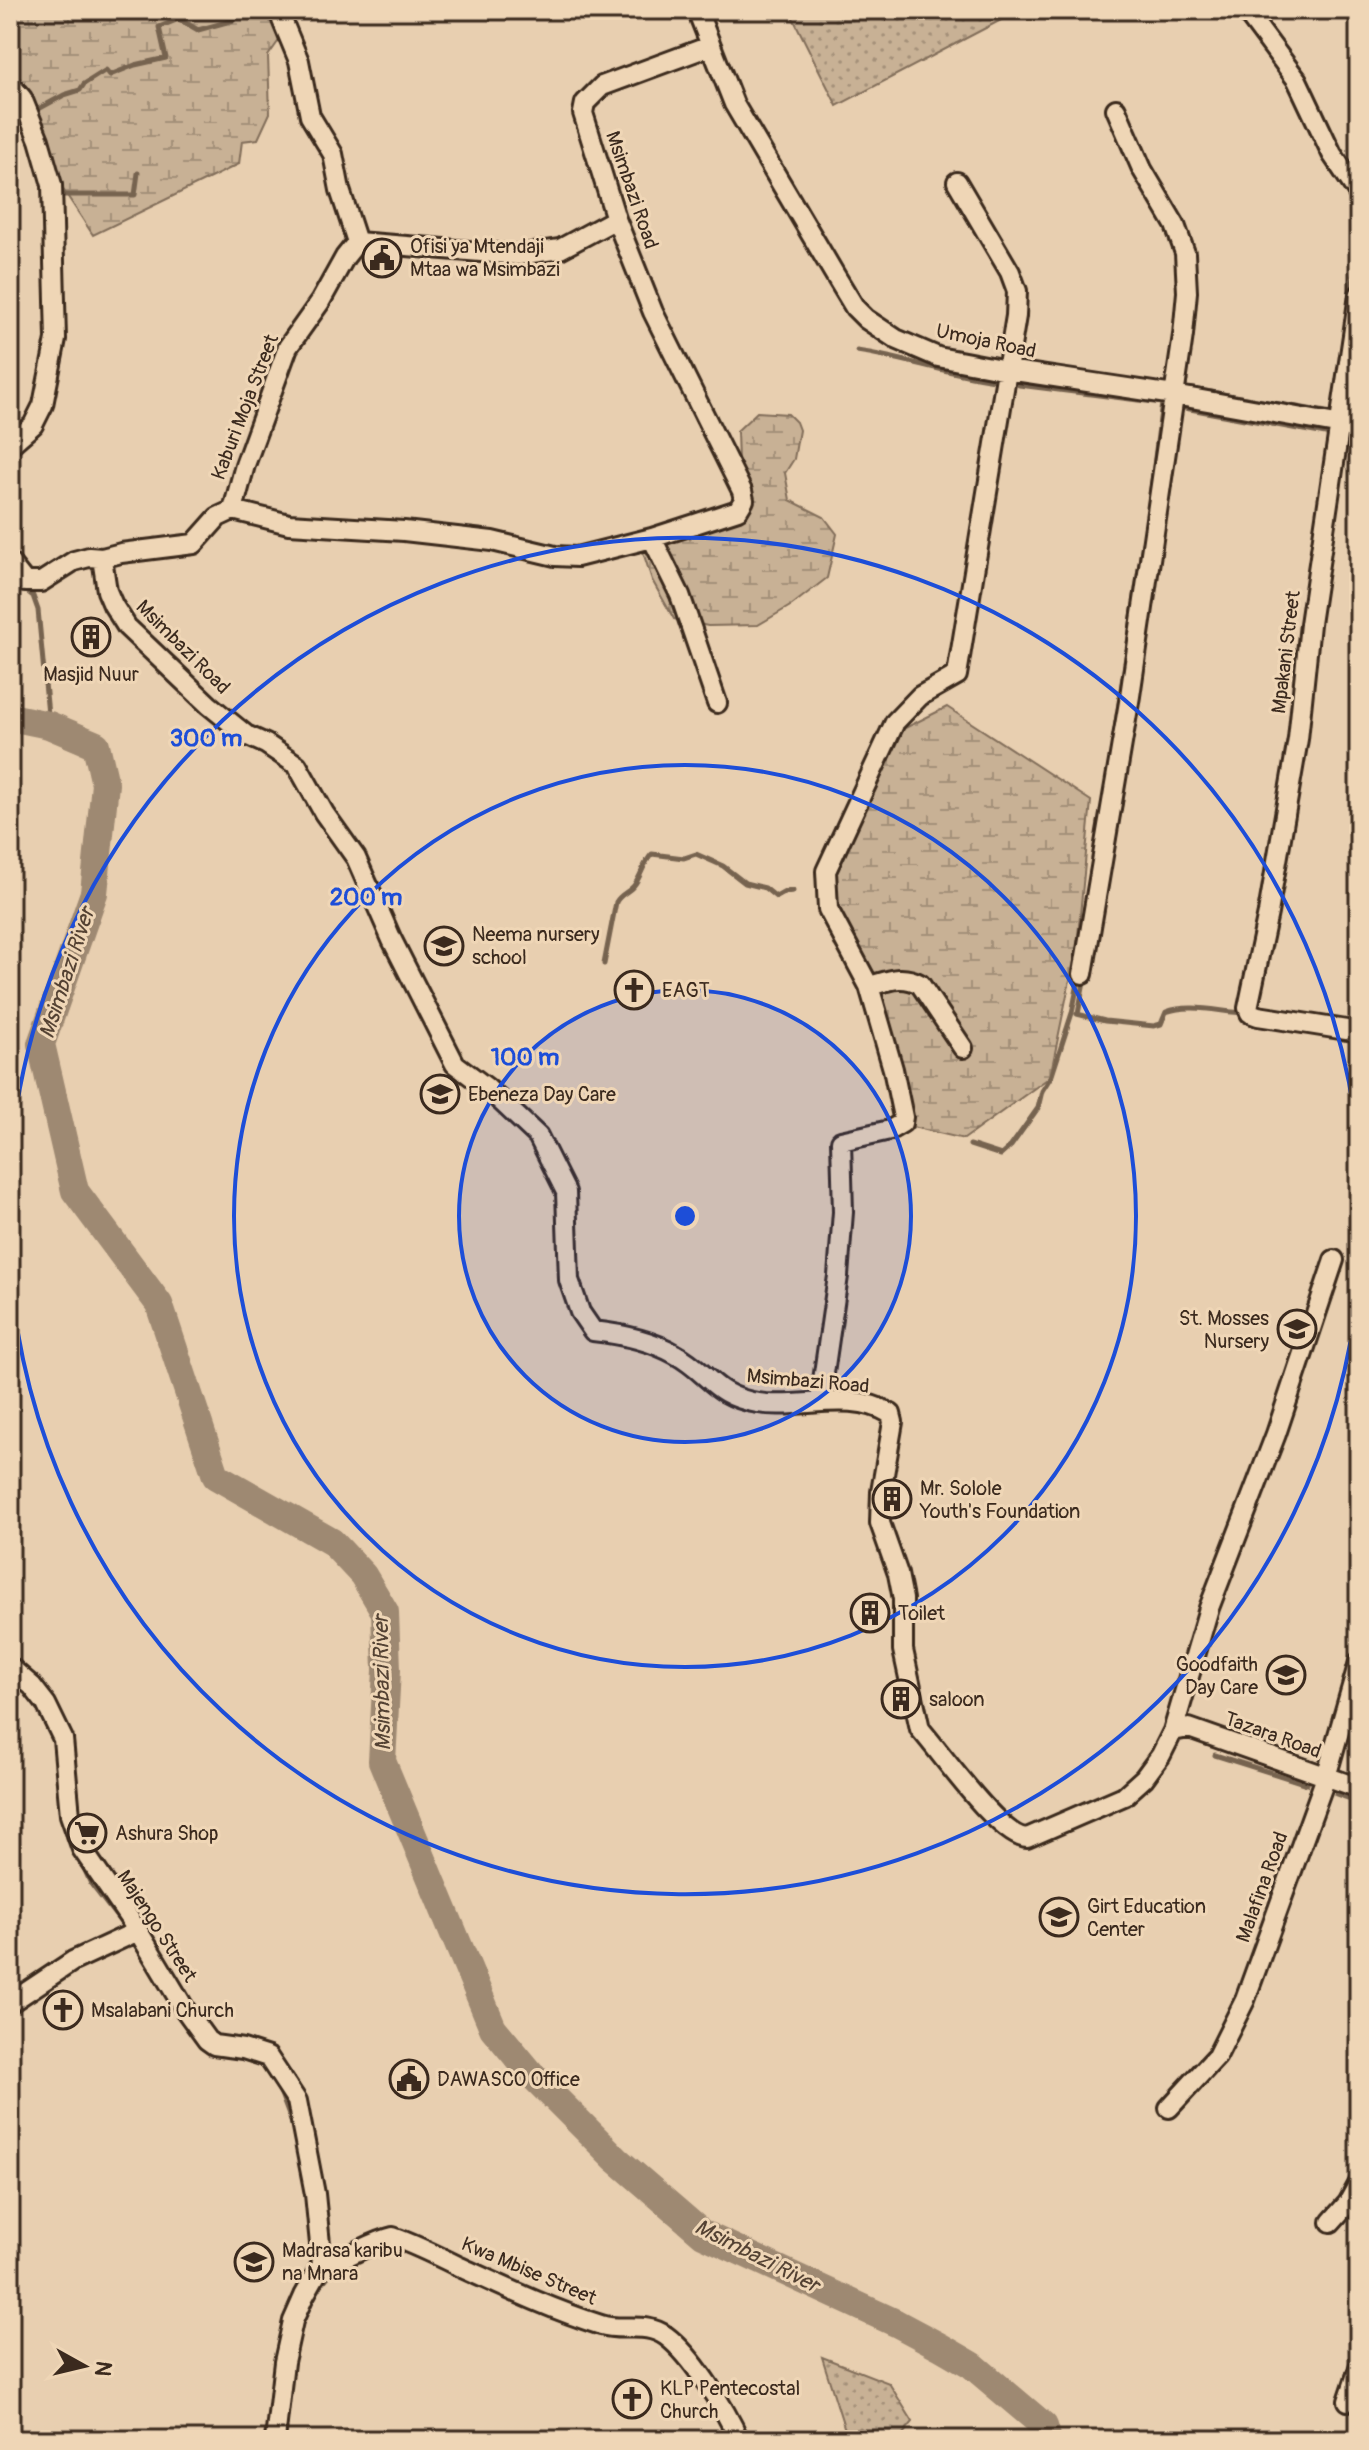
<svg xmlns="http://www.w3.org/2000/svg" width="1369" height="2450" viewBox="0 0 1369 2450" font-family="Pangolin,sans-serif">
<defs>
<pattern id="green-dots" width="8" height="8" patternUnits="userSpaceOnUse" patternTransform="scale(2)"><rect width="8" height="8" fill="#c8b195"/><path d="M2 2h.1M6 6h.1" fill="none" stroke="#a49079" stroke-width="1.8" stroke-linecap="round"/></pattern>
<pattern id="wetland-marsh" width="20" height="14" patternUnits="userSpaceOnUse" patternTransform="scale(2)"><rect width="20" height="14" fill="#c8b195"/><path d="M1 5h8M5 5V1M11 12h8M15 12V8" fill="none" stroke="#a49079"/></pattern>
</defs>
<rect width="100%" height="100%" fill="#e8cfb0"/>
<filter id="ink" filterUnits="userSpaceOnUse"><feTurbulence type="fractalNoise" baseFrequency=".0125" numOctaves="2"/><feDisplacementMap in="SourceGraphic" scale="16" xChannelSelector="R" yChannelSelector="G"/><feConvolveMatrix kernelMatrix="1 2 1 2 8 2 1 2 1" color-interpolation-filters="sRGB"/></filter>
<g filter="url(#ink)">
<path fill="url(#green-dots)" stroke="#826e5a" stroke-width="2" d="M789,10H1020L837,106Z
M822,2357L889,2383L913,2422L898,2440H856L845,2430Z"/>
<path fill="url(#wetland-marsh)" stroke="#826e5a" stroke-width="2" d="M10,10H280V39L268,56L270,113L258,139L242,141L239,164L93,235L51,171L10,85Z
M757,412L788,414L796,422L799,430L794,459L785,473L790,500L824,517L837,534L827,578L792,605L758,625L708,626L674,619L652,580L642,549L732,507L746,494L747,477L738,461L737,431Z
M947,707L1091,801L1077,946L1050,1077L964,1139L895,1123L902,1067L868,986L834,945L826,887L885,738Z"/>
<g fill="none" stroke-linecap="round" stroke-linejoin="round">
<path stroke="#766350" stroke-width="5" d="M33,112L64,95L80,90L84,84L106,70L110,75L135,65L166,58L159,27L179,19L198,30L234,20L232,10
M10,123L24,116
M58,195H135L138,173
M854,290L870,311
M1350,296L1359,236
M857,351C905,358 946,374 995,380
M1019,385L1162,403L1149,505
M1188,388L1332,413L1333,409
M1179,411V407L1331,435
M1348,416L1359,418
M1345,438L1359,440
M23,588L33,596L38,610L49,725
M1116,723L1143,543
M1107,882L1123,793
M604,964L616,902C621,893 630,892 635,884C642,874 644,862 652,854L684,858L696,854L723,866L745,883L765,888L776,897L785,892L793,891
M1077,1014L1105,1021L1154,1026L1161,1024L1166,1012C1190,1003 1220,1012 1245,1013
M1078,1014L1085,977
M970,1145L1001,1155L1011,1146L1038,1108L1042,1091L1052,1075L1072,1013L1079,978
M10,1680L20,1686
M1269,1747L1316,1763
M1215,1755L1307,1784
M1342,1772L1359,1778
M1336,1794L1359,1802
M79,1857L91,1884L126,1929
M132,1940L155,1976
M278,2086L293,2126
M315,2293L336,2266"/>
<path stroke="#9e8972" stroke-width="28" d="M10,717L49,725L96,745L105,784L94,893L41,1044L75,1191L159,1304L216,1476L332,1542L363,1575L385,1612L387,1670L382,1761L493,2028L533,2076L616,2159L703,2234L896,2323L941,2347L972,2365L1044,2426L1048,2440"/>
<g stroke="#3b2a1e" stroke-width="24">
<path id="street" d="M282,10V20L299,61L310,116L333,154L340,190L357,242L518,255L560,249L616,219
M697,10L734,104L835,275L855,308L866,319L896,339L938,357L1007,370L1174,395L1359,428
M1245,10L1297,80L1332,154L1359,194
M10,84L22,98L39,140L52,185L56,339L43,405L33,425L10,445
M1359,295L1310,624L1298,739L1268,913L1248,1008L1250,1013L1258,1016L1359,1032
M233,510L245,465L288,347L320,302L345,257L357,242
M652,538L680,595L717,703
M102,558L107,591L113,605L127,627L209,705L246,735L266,744L297,765L324,813L356,858L392,940L455,1064L487,1088L538,1136L566,1192L569,1280L580,1312L593,1331C620,1334 651,1340 675,1354C709,1372 713,1396 758,1403C801,1410 851,1389 891,1414L893,1422L881,1492L880,1523L898,1574L903,1599V1650L920,1729C940,1751 1000,1838 1027,1838L1124,1796L1144,1778L1161,1755L1173,1731L1209,1608L1276,1434L1334,1260
M10,563L25,582H41L74,561L89,557L102,558L121,553L194,544L218,517L233,510L289,524L404,531L492,541L555,556L577,557L652,538L738,510L744,500L742,491L653,312L616,219L583,113L585,103L602,86L710,46
M1083,974L1130,696L1183,335L1187,292L1185,253L1175,225L1142,169L1116,109
M869,986C888,981 902,974 920,984L963,1048
M820,1401L838,1276L843,1212L841,1141L890,1130L902,1123L903,1117L893,1069L869,986L828,909L826,871L895,722L920,696L957,675L1016,316L1017,291L1010,272L957,182
M10,1667L32,1686L46,1704L63,1739L70,1815L82,1849L138,1931L186,2011L207,2040L214,2045L243,2049L268,2057L297,2101L315,2194L322,2264
M1173,1731L1189,1728L1359,1788
M10,2003L73,1961L138,1931
M1169,2108L1217,2056L1245,2000L1326,1777L1359,1662
M1331,2222L1348,2203L1359,2183
M1348,2401L1359,2368
M275,2440L284,2362L293,2321L304,2296L322,2264C348,2260 367,2243 393,2237C416,2245 438,2256 460,2267C506,2288 553,2310 601,2325C623,2332 645,2321 666,2336C692,2355 726,2410 739,2440"/>
</g>
<use href="#street" stroke="#efd6b6" stroke-width="18"/>
</g>
</g>
<circle cx="685" cy="1216" r="226" fill="#1d4ed8" fill-opacity=".12"/>
<g fill="none" stroke="#1d4ed8" stroke-width="4">
<circle cx="685" cy="1216" r="226"/>
<circle cx="685" cy="1216" r="451"/>
<path d="M1359 1281A677 677 0 0 1 10 1269M10 1163A677 677 0 0 1 1359 1151"/>
</g>
<defs>
<g id="civic-ring" transform="scale(2)"><circle r="9.5" fill="#efd6b6" stroke="#3b2a1e" stroke-width="1.5"/><path d="M-.6-6.5H3V-4.5H.6V-3L4-1V1h2V6H-6V1h2V-1L-.6-3ZM-1.2 2.5V6h2.4V2.5Z" fill="#3b2a1e"/></g>
<g id="building-ring" transform="scale(2)"><circle r="9.5" fill="#efd6b6" stroke="#3b2a1e" stroke-width="1.5"/><path d="M-4-6H4V6H1V3H-1V6H-4ZM-2.5-4.3h1.7v1.8h-1.7ZM.8-4.3h1.7v1.8H.8ZM-2.5-1h1.7V.8h-1.7ZM.8-1h1.7V.8H.8Z" fill="#3b2a1e"/></g>
<g id="school-ring" transform="scale(2)"><circle r="9.5" fill="#efd6b6" stroke="#3b2a1e" stroke-width="1.5"/><path d="M0-5L7-2L0 1L-7-2ZM-4 1L0 2.5L4 1V4Q0 6-4 4Z" fill="#3b2a1e"/></g>
<g id="church-ring" transform="scale(2)"><circle r="9.5" fill="#efd6b6" stroke="#3b2a1e" stroke-width="1.5"/><path d="M-1.2-6h2.4v3.5h3.3v2.4h-3.3V6h-2.4V-.1h-3.3v-2.4h3.3Z" fill="#3b2a1e"/></g>
<g id="supermarket-ring" transform="scale(2)"><circle r="9.5" fill="#efd6b6" stroke="#3b2a1e" stroke-width="1.5"/><path d="M-6-5.5h2.5l.6 2H6L4.5 2H-2.5L-4.4-4H-6ZM-1.5 3.2a1.3 1.3 0 1 0 .1 0ZM3 3.2a1.3 1.3 0 1 0 .1 0Z" fill="#3b2a1e"/></g>
</defs>
<g fill-rule="evenodd">
<use href="#civic-ring" x="382" y="258"/>
<use href="#building-ring" x="91" y="637"/>
<use href="#school-ring" x="444" y="946"/>
<use href="#church-ring" x="634" y="990"/>
<use href="#school-ring" x="440" y="1094"/>
<use href="#school-ring" x="1297" y="1329"/>
<use href="#building-ring" x="892" y="1499"/>
<use href="#building-ring" x="870" y="1613"/>
<use href="#school-ring" x="1286" y="1675"/>
<use href="#building-ring" x="901" y="1699"/>
<use href="#supermarket-ring" x="87" y="1833"/>
<use href="#school-ring" x="1059" y="1917"/>
<use href="#church-ring" x="63" y="2010"/>
<use href="#civic-ring" x="409" y="2079"/>
<use href="#school-ring" x="254" y="2262"/>
<use href="#church-ring" x="632" y="2399"/>
</g>
<g text-anchor="middle" dominant-baseline="central" stroke-width="6" stroke-linejoin="round" paint-order="stroke">
<g font-size="20" fill="#3b2a1e" stroke="#efd6b6">
<text transform="translate(632 190) rotate(71)">Msimbazi Road</text>
<text transform="translate(986 341) rotate(12)">Umoja Road</text>
<text transform="translate(245 407) rotate(-69)">Kaburi Moja Street</text>
<text transform="translate(183 647) rotate(45)">Msimbazi Road</text>
<text transform="translate(1286 652) rotate(-83)">Mpakani Street</text>
<text transform="translate(808 1381) rotate(5)">Msimbazi Road</text>
<text transform="translate(1273 1735) rotate(20)">Tazara Road</text>
<text transform="translate(1262 1887) rotate(-70)">Malafina Road</text>
<text transform="translate(157 1926) rotate(57)">Majengo Street</text>
<text transform="translate(529 2271) rotate(23)">Kwa Mbise Street</text>
</g>
<g font-size="20" fill="#3b2a1e" stroke="#efd6b6" text-anchor="start">
<text x="410" y="246">Ofisi ya Mtendaji<tspan x="410" dy="23">Mtaa wa Msimbazi</tspan></text>
<text x="91" y="674" text-anchor="middle">Masjid Nuur</text>
<text x="472" y="934">Neema nursery<tspan x="472" dy="23">school</tspan></text>
<text x="662" y="990">EAGT</text>
<text x="468" y="1094">Ebeneza Day Care</text>
<text x="1269" y="1318" text-anchor="end">St. Mosses<tspan x="1269" dy="23">Nursery</tspan></text>
<text x="920" y="1488">Mr. Solole<tspan x="920" dy="23">Youth's Foundation</tspan></text>
<text x="898" y="1613">Toilet</text>
<text x="1258" y="1664" text-anchor="end">Goodfaith<tspan x="1258" dy="23">Day Care</tspan></text>
<text x="929" y="1699">saloon</text>
<text x="115" y="1833">Ashura Shop</text>
<text x="1087" y="1906">Girt Education<tspan x="1087" dy="23">Center</tspan></text>
<text x="91" y="2010">Msalabani Church</text>
<text x="437" y="2079">DAWASCO Office</text>
<text x="282" y="2250">Madrasa karibu<tspan x="282" dy="23">na Mnara</tspan></text>
<text x="660" y="2388">KLP Pentecostal<tspan x="660" dy="23">Church</tspan></text>
</g>
<g font-size="22" font-style="italic" fill="#544233" stroke="#efd6b6">
<text transform="translate(67 973) rotate(-72)">Msimbazi River</text>
<text transform="translate(382 1683) rotate(-91)">Msimbazi River</text>
<text transform="translate(757 2256) rotate(27)">Msimbazi River</text>
</g>
</g>
<circle cx="685" cy="1216" r="12" fill="#1d4ed8" stroke="#efd6b6" stroke-width="4"/>
<g font-size="24" text-anchor="middle" font-weight="bold" fill="#1d4ed8" stroke="#efd6b6" stroke-width="6" stroke-linejoin="round" paint-order="stroke">
<text x="206" y="746">300 m</text>
<text x="366" y="905">200 m</text>
<text x="525" y="1065">100 m</text>
</g>
<rect width="1369" height="2450" fill="none" stroke="#efd6b6" stroke-width="40"/>
<rect x="20" y="20" width="1329" height="2410" fill="none" stroke="#3b2a1e" stroke-width="3" filter="url(#ink)"/>
<g transform="translate(84 2366) rotate(98)" stroke="#efd6b6" stroke-width="6" paint-order="stroke">
<path d="M0-6L14 30L0 20L-14 30Z" fill="#3b2a1e"/>
<text y="-12" font-size="22" font-weight="bold" text-anchor="middle" fill="#3b2a1e">N</text>
</g>
</svg>
